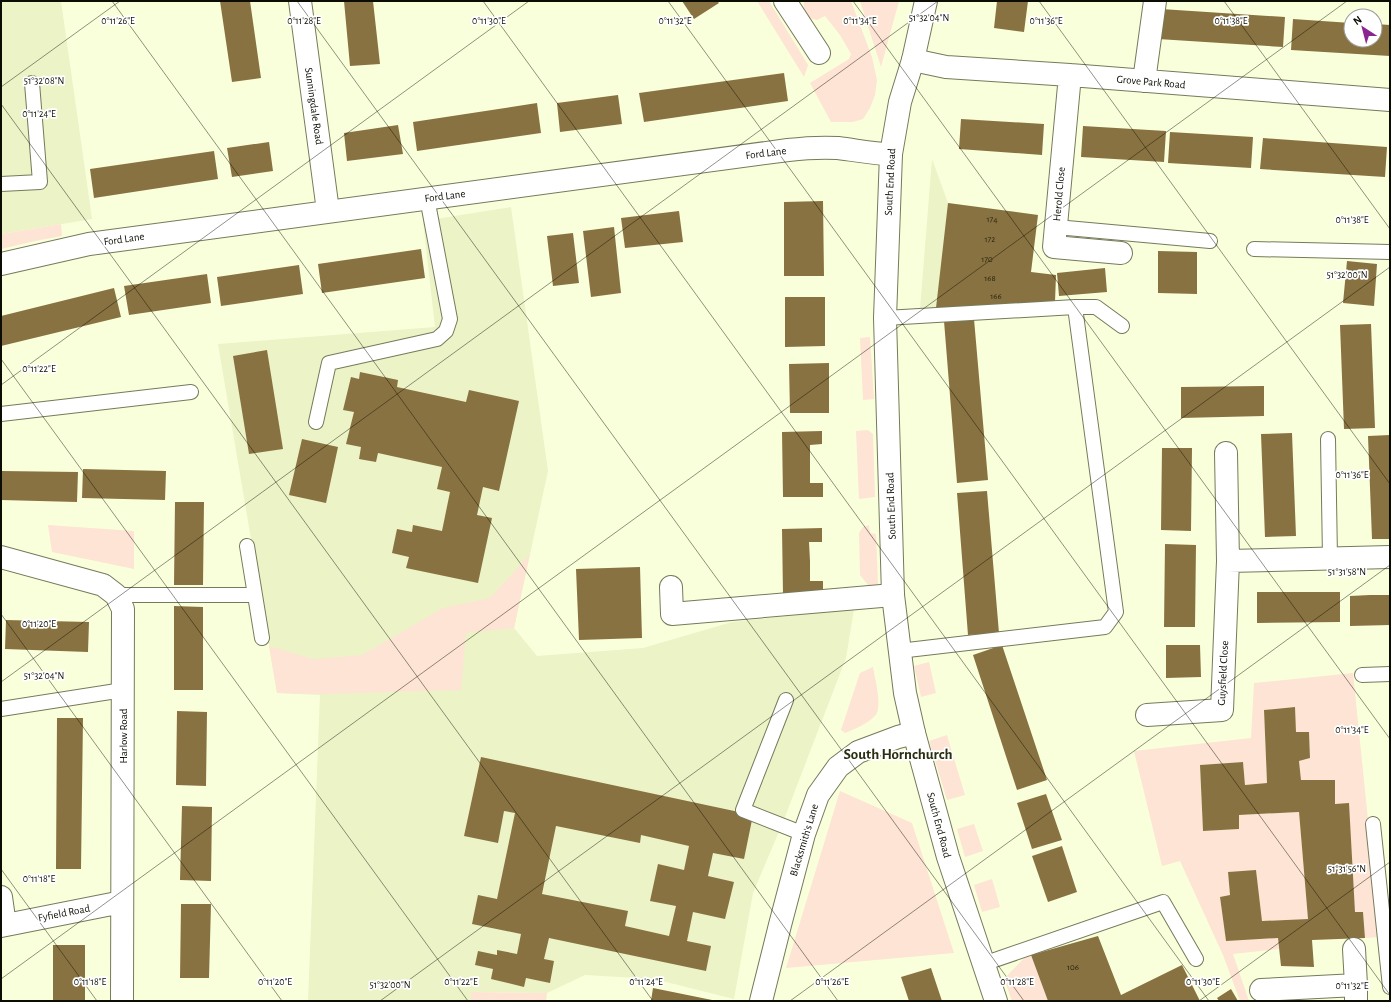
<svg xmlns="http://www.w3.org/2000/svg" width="1391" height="1002" viewBox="0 0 1391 1002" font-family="'Alegreya Sans',sans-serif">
<rect width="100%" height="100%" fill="#f9ffdb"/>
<path fill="#ecf3c7" d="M1,1H61L92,219L1,234Z
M932,159L948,203L1038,215L1031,272L1040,274L936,308L920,309Z
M511,207L548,471L514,628L537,656L643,648L732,622L854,609L846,658L783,822L753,893L734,999L654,979L585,975L547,993L472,992L471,1001H308L320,695L277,693L218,344L435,327L423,221Z"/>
<path fill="#fee4d4" d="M757,1H769L808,65L804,77Z
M804,1H851L872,57L877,80L875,95L870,108L863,119L853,122H831L810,83L849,59L851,54L840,35L825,16L817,20L809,18L804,8Z
M860,1H899L881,67Z
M61,224L62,236L35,241L1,249V234Z
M870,337L874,399L863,400L860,338Z
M868,430L873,434L875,497L859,499L856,431Z
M48,525L134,531V569L52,552Z
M869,525L870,533L876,534L878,585H868L860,575L859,533L863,527Z
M530,554L514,628L466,633L461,690L320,694L277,693L269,646L313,659L362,655L443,608L490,598Z
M929,662L936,693L921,697L914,666Z
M873,667C875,679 883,707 875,716C867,724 855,729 845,733L841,730L860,673Z
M1353,673L1380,937L1365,938L1363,912H1355L1335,804V780H1301L1299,761L1310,758L1309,732H1296L1294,707L1264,710L1267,783L1245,785L1243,762L1200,765L1203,831L1239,829V815L1299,812L1308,919L1262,921L1256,871L1228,872L1230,895L1220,898L1226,940L1278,938L1279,949L1233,954L1249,1001H1240L1223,955L1180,861L1162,866L1134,751L1251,738L1254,683Z
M947,735L965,795L947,800L929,741Z
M840,791L912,823L954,953L786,968Z
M974,824L983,851L965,857L957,829Z
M992,879L1000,907L982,912L974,885Z
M1031,955L1048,1001H1012L1004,979L1026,956Z
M471,992L547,993L546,1001H471Z"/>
<path fill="#897241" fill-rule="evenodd" d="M220,1H250L261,78L232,82Z
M344,1H373L380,64L350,66Z
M682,1H717L719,3L694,19Z
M997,1H1028L1024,32L994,28Z
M1161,9L1285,17L1283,47L1158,39Z
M1293,19L1351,23V40H1375V24L1390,25V56L1291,50Z
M784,73L788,101L644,122L639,93Z
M618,95L622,124L560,132L557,103Z
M537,103L541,133L417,151L413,122Z
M961,119L1044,124L1042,155L959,149Z
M398,125L403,154L347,161L344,133Z
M1083,126L1166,131L1164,162L1081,157Z
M1170,132L1253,137L1251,168L1168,163Z
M1263,138L1387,147L1385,177L1260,169Z
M269,142L273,171L232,177L227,148Z
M214,151L218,179L94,198L90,169Z
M823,201L824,276H784V202Z
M948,203L1038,215L1031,272L1056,275L1055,302L936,308Z
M679,211L683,242L625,248L621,218Z
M614,227L621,293L591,297L583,231Z
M573,233L579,283L553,286L547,236Z
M421,249L425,278L322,293L318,264Z
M1158,251L1197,252V294L1158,293Z
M1347,261L1377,264L1374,306L1343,303Z
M299,265L303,294L221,306L217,277Z
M1105,268L1107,292L1059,296L1057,273Z
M207,274L211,303L129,315L124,286Z
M114,288L121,317L1,346V316Z
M785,297H825V346L785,347Z
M974,319L988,480L957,483L944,321Z
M1371,324L1375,428L1344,429L1340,325Z
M267,350L283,449L249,454L233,356Z
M829,363V413H790L789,364Z
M360,372L398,380L397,387L466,402L469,390L519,401L499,491L483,487L477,515L492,518L478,583L406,568L409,557L392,553L397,529L412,532L413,525L442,531L450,492L437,489L442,467L378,453L376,462L359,459L361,447L346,444L354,412L343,410L351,377L359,379Z
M1264,386V416L1181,418V387Z
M822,431V444L810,445V483H823V497H783L782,432Z
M1292,433L1296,536L1265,537L1261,434Z
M1390,435V539H1372L1368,436Z
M302,439L338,447L326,503L289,495Z
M1162,448H1192L1191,531L1161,530Z
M83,469L166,471L165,500L82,498Z
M1,471L78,472L77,502L1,500Z
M987,491L999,633L968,635L957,493Z
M175,502H204L203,585H174Z
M822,528V542H809L810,561V581H823V594L783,595L782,529Z
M1165,544L1196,545L1195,627H1164Z
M640,567L642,638L579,640L576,569Z
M1257,592H1340V622L1257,623Z
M1370,595H1390V625L1350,626V596Z
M174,606L203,607V690H174Z
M6,620L89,622L88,652L5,649Z
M1002,645L1047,780L1017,790L973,655Z
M1166,645H1200L1201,677L1166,678Z
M1295,707L1296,732H1309L1310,758L1299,761L1301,780H1335V804L1349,803L1355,912H1363L1365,938L1312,940L1314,967L1281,966L1278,938L1226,941L1220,897L1230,895L1228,872L1256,870L1262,921L1308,919L1299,812L1239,815V829L1203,831L1200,765L1243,762L1245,785L1267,783L1264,710Z
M177,711L207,712L206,786L176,785Z
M57,718H83L81,869H56Z
M481,757L753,815L744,859L713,853L708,876L734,882L725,919L693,912L687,941L711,946L706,971L549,938L544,959L554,961L550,983L526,978L524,987L491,979L493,969L475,965L478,951L497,955V950L517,954L521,934L472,924L478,895L497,899L515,813L504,811L498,843L464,836ZM556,826L640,843L641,835L689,846L684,870L658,864L650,901L676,906L669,936L625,926L628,911L542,894Z
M1046,794L1062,840L1032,849L1017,803Z
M182,806L212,807L211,881L180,880Z
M1062,846L1077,892L1048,902L1032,856Z
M181,904H211L209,978H180Z
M1098,936L1121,995L1182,965L1200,1001H1048L1031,955Z
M53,945H85V1001H53Z
M931,968L942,1001H909L901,977Z
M653,988L712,1000V1001H651Z
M1231,989L1238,1001H1219L1217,998Z"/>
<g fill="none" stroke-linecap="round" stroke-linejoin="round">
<g stroke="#767a5a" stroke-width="16">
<path id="service" d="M1,184L40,182L32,83
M1056,227L1210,241
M1254,249L1390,252
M1075,307H1096L1122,326
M885,318L1075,307L1116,612L1105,627L899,651
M1,414L191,392
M316,422L329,363L437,339L446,331L450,319L427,198
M1328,439L1330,558
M247,546L262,638
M116,595H255
M1362,675L1390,674
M786,700L743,810L804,834
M1,709L123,690
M1373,824L1390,987
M983,964L1163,902L1196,959"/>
</g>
<g stroke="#767a5a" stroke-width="24">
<path id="minor" d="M300,1L328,211
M785,1L819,53
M913,60L946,67L1070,75L1390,100
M1070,75L1054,247L1121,253
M1144,81L1155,1
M1,264L89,244L788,150C805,148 821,147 838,148C856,150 873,154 891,154
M1,557L103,585L116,595L123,609L122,1001
M1228,561L1390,557
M671,587L672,614L893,595
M1147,715L1222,710L1228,561L1226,453
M1,897L5,925
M1,926L122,902
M1354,949L1356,985
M1261,990L1356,985V1001
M761,1001L780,925L804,834L818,795L838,767L858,752L898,737L914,733"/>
</g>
<g stroke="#767a5a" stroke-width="24">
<path id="tertiary" d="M926,1L913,60L900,102L891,154L885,318L893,595L905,693L914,733L948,857L996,1001"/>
</g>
<use href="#service" stroke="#fff" stroke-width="14"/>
<use href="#minor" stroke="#fff" stroke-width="22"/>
<use href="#tertiary" stroke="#fff" stroke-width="22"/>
</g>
<path fill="none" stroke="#0b0d03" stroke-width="1" stroke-opacity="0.45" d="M112,1L838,1001M297,1L1024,1001M483,1L1209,1001M668,1L1390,995M853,1L1390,739M1039,1L1390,484M1224,1L1390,229M1,87L120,1M1,104L653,1001M1,359L468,1001M1,385L529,1M1,614L282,1001M1,682L938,1M1,869L97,1001M1,979L1347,1M380,1001L1390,267M790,1001L1390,565M1199,1001L1390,862"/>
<g text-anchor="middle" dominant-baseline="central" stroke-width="3.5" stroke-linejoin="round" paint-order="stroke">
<g font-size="9" fill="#2a2612">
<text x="992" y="219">174</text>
<text x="990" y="239">172</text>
<text x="987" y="259">170</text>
<text x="990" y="278">168</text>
<text x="996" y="296">166</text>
<text x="1073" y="967">106</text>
</g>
<g font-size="11" fill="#0b0d03" stroke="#fff">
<text transform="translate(1151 82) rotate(5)">Grove Park Road</text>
<text transform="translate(314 106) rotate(82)">Sunningdale Road</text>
<text transform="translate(766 153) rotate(-7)">Ford Lane</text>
<text transform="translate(890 182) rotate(-87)">South End Road</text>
<text transform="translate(1059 194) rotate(-85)">Herold Close</text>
<text transform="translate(445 196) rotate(-7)">Ford Lane</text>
<text transform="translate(124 239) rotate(-8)">Ford Lane</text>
<text transform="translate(891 506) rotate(-92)">South End Road</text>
<text transform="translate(1223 673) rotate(-87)">Guysfield Close</text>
<text transform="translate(123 736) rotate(-90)">Harlow Road</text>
<text transform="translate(939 825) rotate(75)">South End Road</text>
<text transform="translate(804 840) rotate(-73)">Blacksmith's Lane</text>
<text transform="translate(64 913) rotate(-11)">Fyfield Road</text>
</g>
<g font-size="15" font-weight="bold" fill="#2b2e11" stroke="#fff">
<text x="898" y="754">South Hornchurch</text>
</g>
</g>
<g font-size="10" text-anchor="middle" fill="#0b0d03" stroke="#fff" stroke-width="3.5" stroke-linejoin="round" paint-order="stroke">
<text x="929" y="21">51°32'04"N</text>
<text x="118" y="24">0°11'26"E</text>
<text x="304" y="24">0°11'28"E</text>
<text x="489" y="24">0°11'30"E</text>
<text x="675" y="24">0°11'32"E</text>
<text x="860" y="24">0°11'34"E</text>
<text x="1046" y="24">0°11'36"E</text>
<text x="1231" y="24">0°11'38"E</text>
<text x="44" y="84">51°32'08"N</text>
<text x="39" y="117">0°11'24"E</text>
<text x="1352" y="223">0°11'38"E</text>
<text x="1347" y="278">51°32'00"N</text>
<text x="39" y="372">0°11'22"E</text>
<text x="1352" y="478">0°11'36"E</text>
<text x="1347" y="575">51°31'58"N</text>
<text x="39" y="627">0°11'20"E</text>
<text x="44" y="679">51°32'04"N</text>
<text x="1352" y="733">0°11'34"E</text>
<text x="1347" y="872">51°31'56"N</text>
<text x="39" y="882">0°11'18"E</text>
<text x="90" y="985">0°11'18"E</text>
<text x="275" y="985">0°11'20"E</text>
<text x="461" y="985">0°11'22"E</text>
<text x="646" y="985">0°11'24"E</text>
<text x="832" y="985">0°11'26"E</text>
<text x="1017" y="985">0°11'28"E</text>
<text x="1203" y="985">0°11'30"E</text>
<text x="390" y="988">51°32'00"N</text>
<text x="1352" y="989">0°11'32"E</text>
</g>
<rect width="1391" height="1002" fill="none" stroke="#0b0d03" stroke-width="4"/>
<g transform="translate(1363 28) rotate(324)"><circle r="19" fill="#ffffff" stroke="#9d9e9a"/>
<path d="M0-3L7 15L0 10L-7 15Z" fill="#892790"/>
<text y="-6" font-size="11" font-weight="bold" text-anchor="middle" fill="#0b0d03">N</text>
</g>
</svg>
